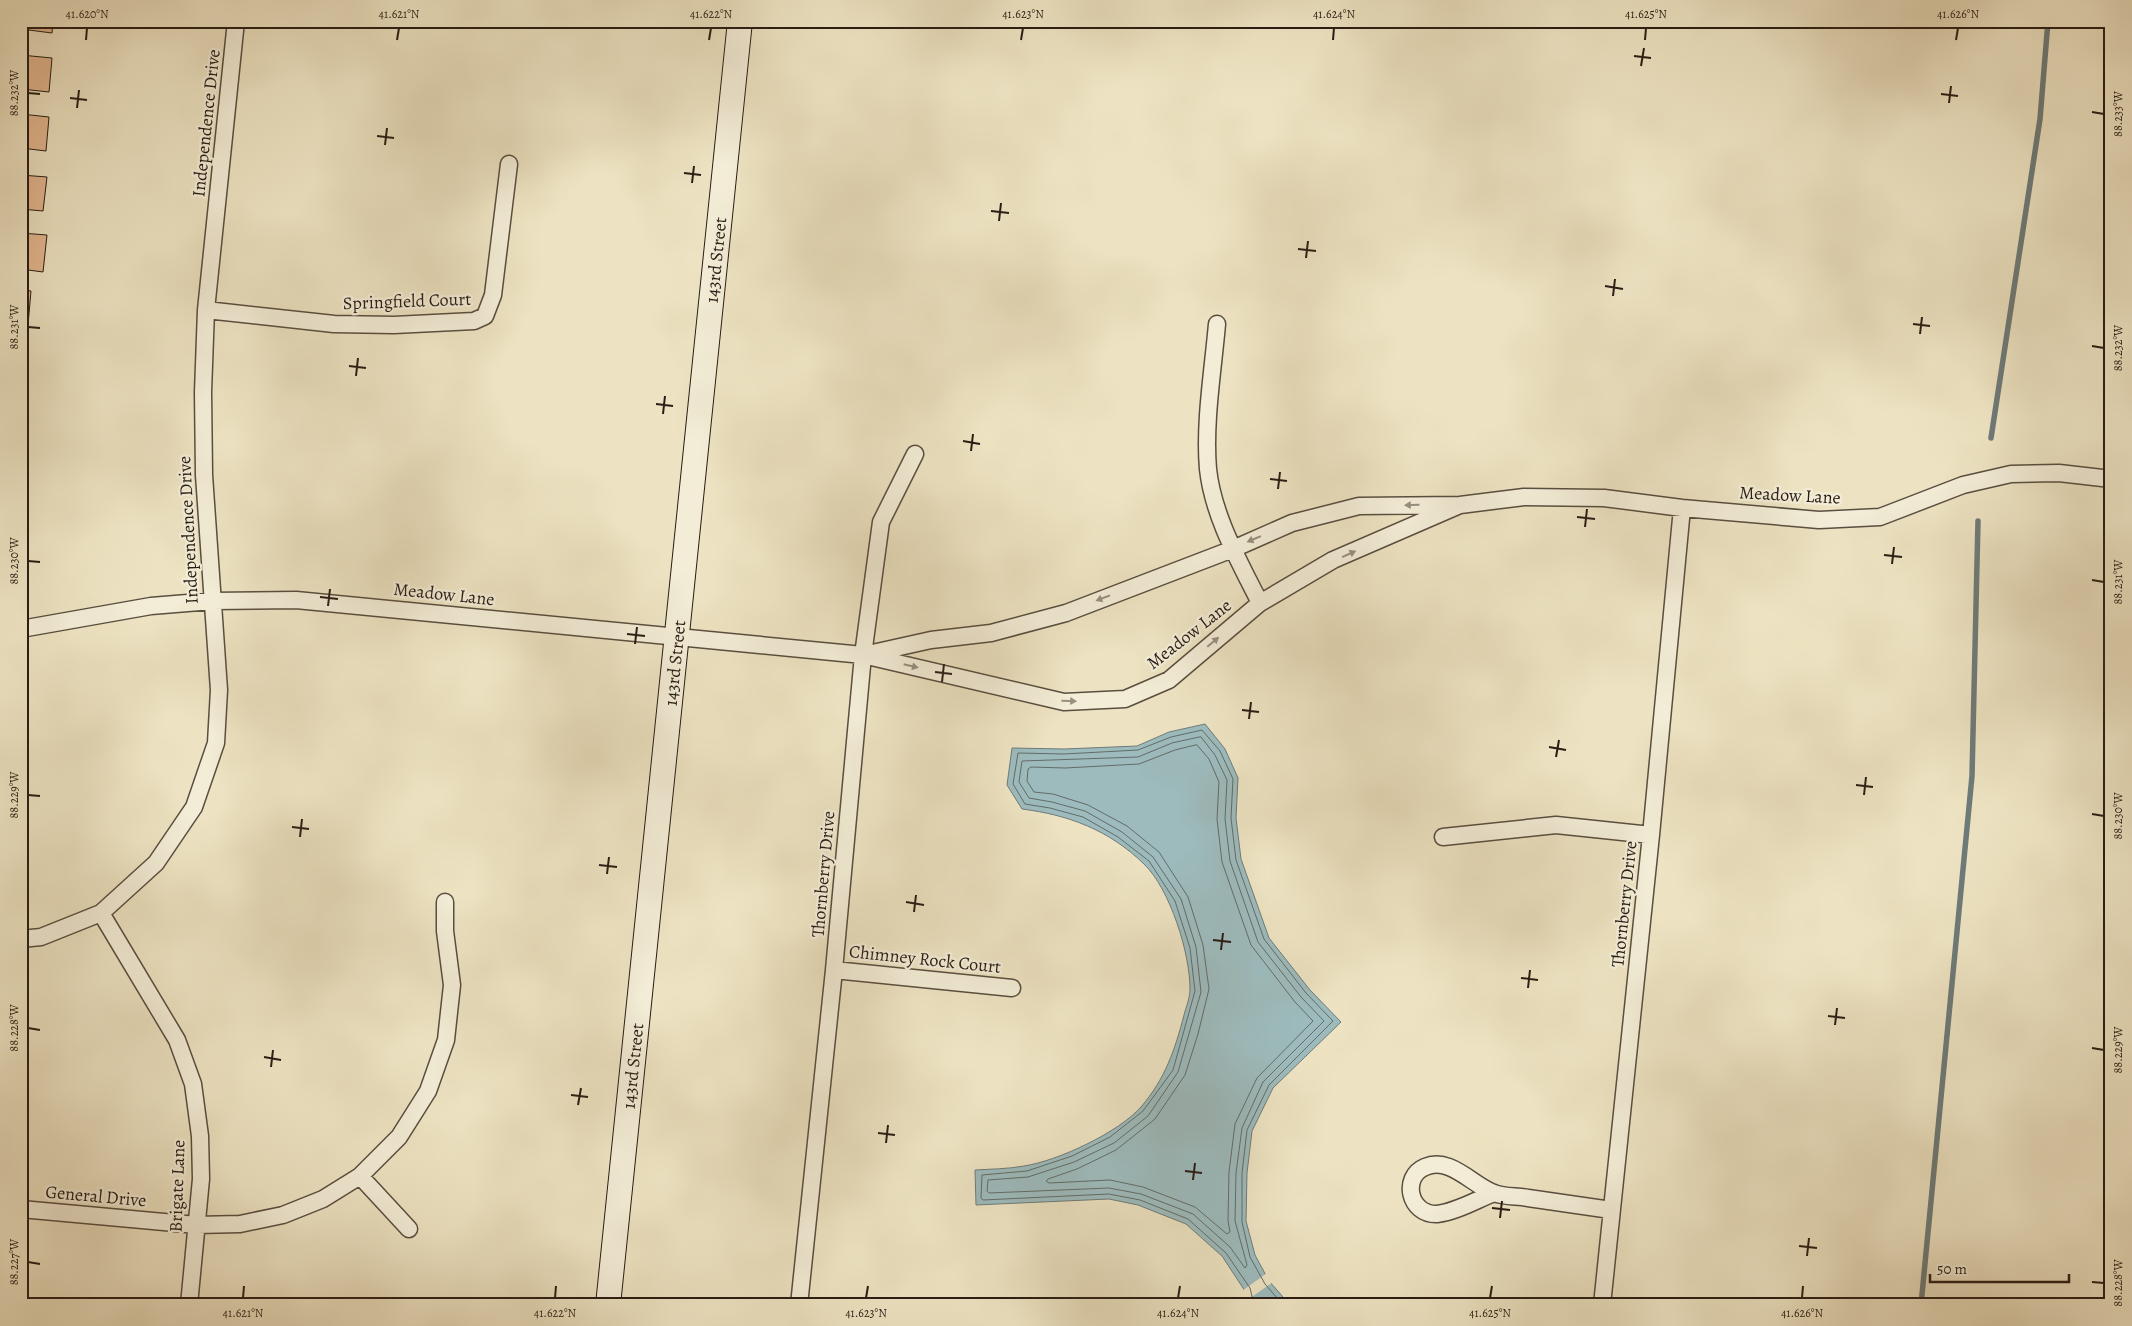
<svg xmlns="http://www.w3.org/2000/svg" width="2132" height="1326" viewBox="0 0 2132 1326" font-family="Alegreya,serif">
<rect width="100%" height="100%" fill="#ede3c2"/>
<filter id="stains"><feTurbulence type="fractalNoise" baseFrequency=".004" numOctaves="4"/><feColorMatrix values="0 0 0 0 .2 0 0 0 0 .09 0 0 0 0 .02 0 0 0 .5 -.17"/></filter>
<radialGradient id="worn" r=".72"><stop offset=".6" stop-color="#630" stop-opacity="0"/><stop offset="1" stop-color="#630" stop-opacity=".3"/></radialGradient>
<path fill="#9dbbbd" stroke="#6e7b79" d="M1205,724L1225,749L1238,778L1236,818L1241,859L1269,938L1310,990L1341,1022L1273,1088L1252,1131L1247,1173L1246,1221L1255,1255L1269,1281L1290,1305H1250L1245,1291L1222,1256L1186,1224L1138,1205L1109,1199L976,1205L975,1170C991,1169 1008,1169 1024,1166C1058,1161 1119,1132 1141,1107C1165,1079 1175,1050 1184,1015C1186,1007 1190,998 1190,989C1190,953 1170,889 1144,864C1109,830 1069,815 1022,809L1007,785L1012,748L1064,749L1137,746L1169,732Z"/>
<path fill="#ede3c2" d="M1267,1273L1273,1282L1246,1301L1242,1291Z"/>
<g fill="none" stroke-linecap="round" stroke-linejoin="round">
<path stroke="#626c68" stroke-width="1" d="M1201,737L1215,755L1227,780L1225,819L1230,861L1258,942L1301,997L1324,1021L1263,1082L1242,1128L1236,1173L1235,1221L1247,1265L1245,1268L1230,1247L1193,1214L1141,1194L1109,1188L989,1193L987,1191L988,1180L1028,1177L1074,1162L1114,1143L1148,1116L1178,1072L1201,992L1196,947L1181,899L1153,857L1122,832L1085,811L1052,802L1029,798L1019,782L1022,761L1138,757L1172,743Z
M1197,745L1209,759L1219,782L1217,819L1222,862L1251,945L1295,1002L1313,1021L1257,1078L1235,1124L1229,1172L1228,1221L1230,1232L1227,1234L1195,1207L1143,1187L1110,1180L1049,1183L1046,1181L1048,1179L1077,1169L1116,1150L1155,1119L1185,1075L1198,1034L1209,989L1203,945L1188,897L1159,852L1127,826L1088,805L1053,794L1034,792L1027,781L1028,769L1031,767L1065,768L1139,764L1175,750Z
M1254,1305L1250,1288L1226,1253L1188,1219L1140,1200L1109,1194L983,1200L981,1198L982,1175L1027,1171L1072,1156L1110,1137L1143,1111L1173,1070L1195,991L1190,948L1175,901L1149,861L1118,837L1083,817L1050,808L1025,804L1013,784L1018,753L1064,754L1138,750L1171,737L1202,730L1220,751L1233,779L1231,818L1236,860L1264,939L1306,993L1333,1021L1269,1085L1247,1130L1242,1173V1222L1250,1257L1265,1284L1283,1305"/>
<path stroke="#6e7b79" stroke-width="5.5" d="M1991,438L2040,119L2048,21
M1921,1305L1972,776L1978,521"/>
</g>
<path fill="#e2b68f" stroke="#281c14" d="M21,21H53L52,33L21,29Z
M21,55L52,58L49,92L21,89Z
M21,114L49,117L46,151L21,148Z
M21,175L47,177L43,211L21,209Z
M21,233L47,235L43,272L21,269Z
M21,290L31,291L28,325L21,324Z
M21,353H25L21,387Z"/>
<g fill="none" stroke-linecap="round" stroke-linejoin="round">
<g stroke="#594e40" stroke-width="19">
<path id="street" d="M206,310L334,324L394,325L474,321L485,316L493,295L509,164
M1217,324C1213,370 1204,423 1208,469C1213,516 1239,561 1260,603
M21,629L151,606L212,601L296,600L863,655L1064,702L1125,699L1169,680L1260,603L1333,560L1460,505
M868,654L931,640L991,633L1066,613L1233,549L1292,523L1359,506L1460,505L1524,497L1604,498L1682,508L1819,520L1880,517L1963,485L2011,474L2059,473L2111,479
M1443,837L1556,825L1651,835
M101,913L177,1040L193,1084L200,1136L201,1179L189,1305
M21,939L41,937L101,913L156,863L194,807L216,743L219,690L204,475L203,392L206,310L236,21
M834,970L1012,988
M360,1176L409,1229
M1494,1193C1476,1200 1456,1212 1437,1214C1409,1215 1401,1177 1425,1167C1450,1156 1472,1185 1494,1193C1504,1197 1517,1196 1528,1198C1556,1202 1583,1206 1611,1210
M21,1209L197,1225L240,1224L283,1215L323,1199L360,1176L399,1137L428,1091L446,1040L452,985L445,931V902
M799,1305L834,970L863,655L881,522L915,454
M1602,1305L1651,835L1682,508"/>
</g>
<g stroke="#281c14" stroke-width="26">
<path id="secondary" d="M608,1305L740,21"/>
</g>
<use href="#street" stroke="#f3edd7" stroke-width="16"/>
<use href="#secondary" stroke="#f3edd7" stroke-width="24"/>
</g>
<defs><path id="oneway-solid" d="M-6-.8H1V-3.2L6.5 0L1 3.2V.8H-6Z" transform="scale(1.25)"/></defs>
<g fill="#988f7f">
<use href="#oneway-solid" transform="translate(1412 505) rotate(179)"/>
<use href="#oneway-solid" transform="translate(1254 539) rotate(157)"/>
<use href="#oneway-solid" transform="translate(1349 554) rotate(-24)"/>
<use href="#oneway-solid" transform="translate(1103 598) rotate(159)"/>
<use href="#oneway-solid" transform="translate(1213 642) rotate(-40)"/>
<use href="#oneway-solid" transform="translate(911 666) rotate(13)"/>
<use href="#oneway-solid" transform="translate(1069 701) rotate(1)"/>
</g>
<path fill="none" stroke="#281c14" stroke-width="2" d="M86,40L87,28M397,40L399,28M709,40L711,28M1021,40L1023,28M1333,40L1334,28M1645,40L1646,28M1956,40L1958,28M1634,56L1651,58M1641,66L1644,48M28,93L40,94M1941,94L1958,96M70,98L87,100M1949,103L1951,86M77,108L79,90M2092,112L2104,114M377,136L394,138M385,145L387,128M684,173L701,175M692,183L694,166M991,211L1009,213M999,221L1001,203M1298,249L1316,251M1306,258L1308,241M1605,286L1623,289M1613,296L1615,279M1913,324L1930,326M28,327L40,328M1920,334L1922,317M2092,346L2104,348M349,366L366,368M356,376L358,358M656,404L673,406M663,414L665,396M963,441L980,444M971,451L973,434M1270,479L1287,481M1278,489L1280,472M1577,517L1595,519M1585,527L1587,509M1884,555L1902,557M28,561L40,562M1892,564L1894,547M2092,580L2104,582M320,597L338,599M328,606L330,589M627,634L645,636M635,644L637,627M935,672L952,674M942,682L944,664M1242,710L1259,712M1249,719L1251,702M1549,747L1566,750M1556,757L1559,740M1856,785L1873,787M28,795L40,796M1864,795L1866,777M2092,814L2104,816M292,827L309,829M300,837L302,819M599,865L617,867M607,874L609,857M906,902L924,905M914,912L916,895M1213,940L1231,942M1221,950L1223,933M1521,978L1538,980M1528,988L1530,970M1828,1016L1845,1018M1835,1025L1837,1008M28,1028L40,1030M2092,1048L2104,1050M264,1057L281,1060M271,1067L273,1050M571,1095L588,1097M578,1105L581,1088M878,1133L895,1135M886,1143L888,1125M1185,1171L1202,1173M1193,1180L1195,1163M1492,1208L1510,1210M1500,1218L1502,1201M1799,1246L1817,1248M1807,1256L1809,1238M28,1262L40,1264M2092,1282L2104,1283M243,1298L244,1286M555,1298L556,1286M866,1298L868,1286M1178,1298L1180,1286M1490,1298L1492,1286M1802,1298L1803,1286"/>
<g text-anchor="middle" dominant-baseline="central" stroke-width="4.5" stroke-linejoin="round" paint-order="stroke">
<g font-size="18" fill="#281c14" stroke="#f3edd7">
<text transform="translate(206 123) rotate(-84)">Independence Drive</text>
<text transform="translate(716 260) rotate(-84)">143rd Street</text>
<text transform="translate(407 301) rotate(-2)">Springfield Court</text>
<text transform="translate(1790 495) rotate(3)">Meadow Lane</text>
<text transform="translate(188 530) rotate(-93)">Independence Drive</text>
<text transform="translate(444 594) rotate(6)">Meadow Lane</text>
<text transform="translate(1189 634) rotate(-38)">Meadow Lane</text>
<text transform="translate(675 663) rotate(-84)">143rd Street</text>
<text transform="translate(823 874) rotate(-85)">Thornberry Drive</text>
<text transform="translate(1624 904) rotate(-84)">Thornberry Drive</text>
<text transform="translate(925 959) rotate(6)">Chimney Rock Court</text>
<text transform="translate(633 1066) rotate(-84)">143rd Street</text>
<text transform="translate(177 1186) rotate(-88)">Brigate Lane</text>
<text transform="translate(96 1196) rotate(5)">General Drive</text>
</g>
</g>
<rect width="2132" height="1326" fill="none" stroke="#ede3c2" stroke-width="55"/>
<path d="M1930 1274v8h139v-8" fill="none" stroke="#281c14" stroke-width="2.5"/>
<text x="1937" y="1274" font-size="15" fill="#281c14" stroke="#f3edd7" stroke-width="4" paint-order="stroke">50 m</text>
<rect x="28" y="28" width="2076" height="1270" fill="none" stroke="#281c14" stroke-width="2"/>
<g font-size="12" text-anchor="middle" fill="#281c14">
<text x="87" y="18">41.620°N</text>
<text x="399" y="18">41.621°N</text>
<text x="711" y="18">41.622°N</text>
<text x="1023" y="18">41.623°N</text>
<text x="1334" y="18">41.624°N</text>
<text x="1646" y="18">41.625°N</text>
<text x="1958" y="18">41.626°N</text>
<text transform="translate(14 93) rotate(-90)" y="4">88.232°W</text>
<text transform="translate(2118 114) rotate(-90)" y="4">88.233°W</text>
<text transform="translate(14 327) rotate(-90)" y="4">88.231°W</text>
<text transform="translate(2118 348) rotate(-90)" y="4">88.232°W</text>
<text transform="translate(14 561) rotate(-90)" y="4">88.230°W</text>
<text transform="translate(2118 582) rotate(-90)" y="4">88.231°W</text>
<text transform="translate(14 795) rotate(-90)" y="4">88.229°W</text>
<text transform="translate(2118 816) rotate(-90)" y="4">88.230°W</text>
<text transform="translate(14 1028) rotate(-90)" y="4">88.228°W</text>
<text transform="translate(2118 1050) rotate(-90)" y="4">88.229°W</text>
<text transform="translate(14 1262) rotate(-90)" y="4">88.227°W</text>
<text transform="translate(2118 1283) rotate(-90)" y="4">88.228°W</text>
<text x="243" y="1317">41.621°N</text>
<text x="555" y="1317">41.622°N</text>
<text x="866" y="1317">41.623°N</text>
<text x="1178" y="1317">41.624°N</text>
<text x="1490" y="1317">41.625°N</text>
<text x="1802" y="1317">41.626°N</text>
</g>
<rect width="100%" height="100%" filter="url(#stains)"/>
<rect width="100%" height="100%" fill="url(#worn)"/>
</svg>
